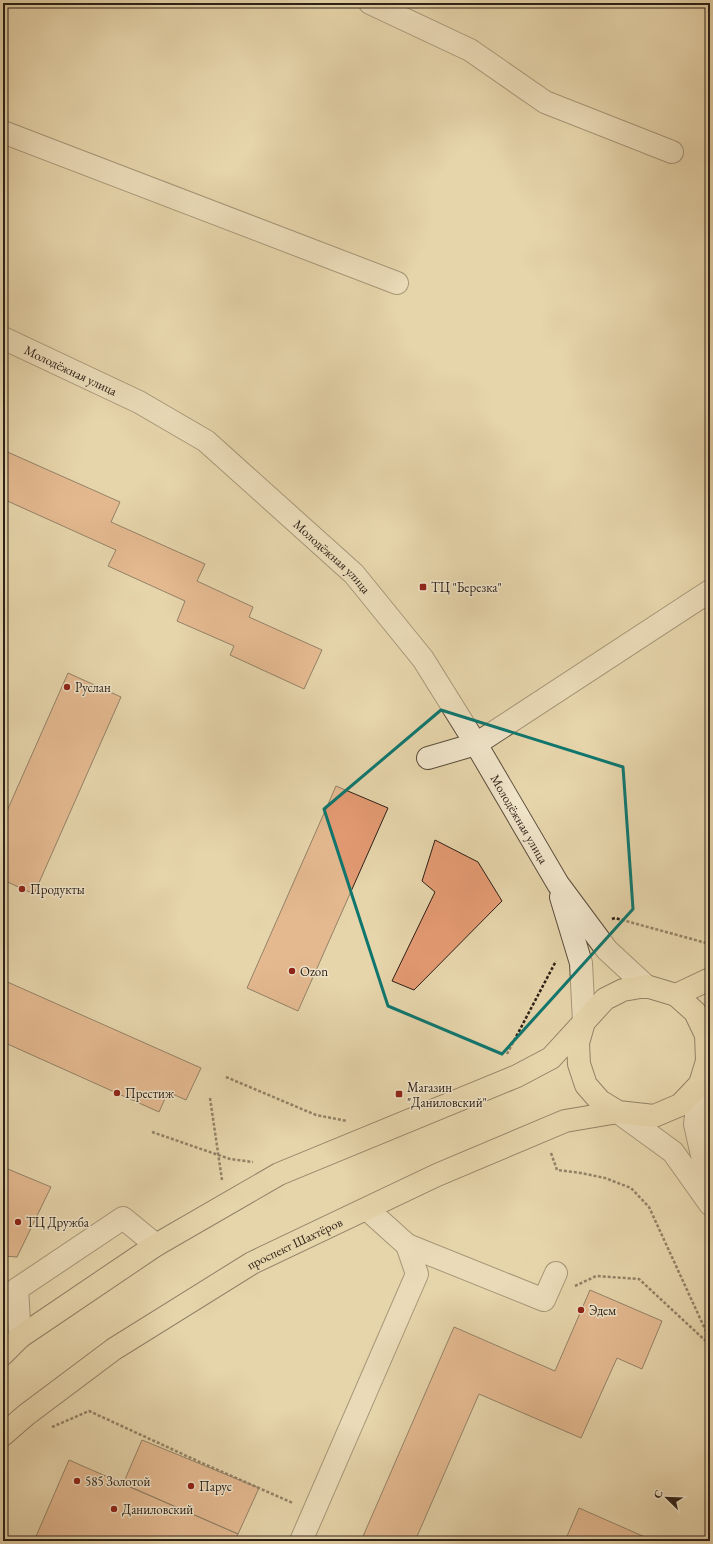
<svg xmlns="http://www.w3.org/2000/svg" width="713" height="1544" viewBox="0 0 713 1544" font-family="'EB Garamond',serif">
<rect width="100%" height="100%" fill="#e6d4aa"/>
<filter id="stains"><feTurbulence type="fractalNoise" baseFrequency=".005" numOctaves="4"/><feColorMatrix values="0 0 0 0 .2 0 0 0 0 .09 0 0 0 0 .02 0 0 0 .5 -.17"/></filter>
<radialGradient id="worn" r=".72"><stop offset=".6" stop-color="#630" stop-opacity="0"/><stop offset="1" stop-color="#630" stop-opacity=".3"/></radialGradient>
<path fill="#e39a72" stroke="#2d2017" d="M3,450L120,502L111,522L205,564L197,581L253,607L249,617L322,650L304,689L230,655L234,646L177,621L185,601L108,566L116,550L3,499Z
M68,673L121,697L34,894L3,880V820Z
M336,786L388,808L298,1011L247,988Z
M435,840L478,862L502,901L414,990L392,981L435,892L422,881Z
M3,980L201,1068L186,1100L168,1092L159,1112L3,1042Z
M3,1167L51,1187L17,1257L3,1256Z
M590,1290L662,1321L642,1369L617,1358L581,1438L479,1394L415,1541H361L454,1327L555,1371Z
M142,1440L259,1488L238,1534L123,1484Z
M69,1460L238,1534L235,1541H34Z
M579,1508L654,1541H565Z"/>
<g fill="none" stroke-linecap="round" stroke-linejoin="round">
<g stroke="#5b4d3c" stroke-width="24">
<g id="minor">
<path d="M370,3L470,50L545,102L672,152"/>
<path d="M3,132L397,283"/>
<path id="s1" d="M3,338L139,402L206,441L354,574L423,659L476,744L558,884L607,950L646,986"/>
<path d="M428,758L476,744L710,591"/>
<path d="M561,897L581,963L584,1022"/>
<path d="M700,1084L695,1124L710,1191"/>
<path d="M618,1112L673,1152L710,1204"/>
<path d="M407,1245L544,1300L556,1273"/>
<path d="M20,1337L17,1289L123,1218L156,1245"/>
<path d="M301,1541L417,1274L407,1245L367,1209"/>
</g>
</g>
<g stroke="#2d2017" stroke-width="24">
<g id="major">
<path d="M676,995L710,979"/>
<path d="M3,1354L20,1337L156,1245L279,1174L517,1076L551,1058L605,999L623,990L646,986L676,995L695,1012L706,1035L707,1061L700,1084L680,1105L654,1116L618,1112L600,1101L586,1085L579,1064L578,1043L584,1022"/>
<path id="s2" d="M3,1435L26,1415L114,1349L252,1263L437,1175L565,1121L618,1112"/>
</g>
</g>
<path stroke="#2d2017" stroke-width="2.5" stroke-dasharray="3 2" stroke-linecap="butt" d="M612,919L615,918L710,944
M507,1054L556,961
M226,1077L316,1115L347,1121
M210,1098L222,1180
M152,1132L230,1159L253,1162
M551,1153L557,1170L581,1173L605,1178L631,1188L649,1207L710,1340
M575,1286L596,1276L639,1279L710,1345
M52,1427L89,1411L202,1463L293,1503"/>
<use href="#minor" stroke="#efe3c8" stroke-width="22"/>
<use href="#major" stroke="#e6d4aa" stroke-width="22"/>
</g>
<path d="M0 0H713V1544H0ZM441,710L623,767L633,909L502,1054L388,1006L324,809Z" fill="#e6d4aa" fill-opacity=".55" fill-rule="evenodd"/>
<path fill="none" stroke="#0f766e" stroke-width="3" stroke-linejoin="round" d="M441,710L623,767L633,909L502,1054L388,1006L324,809Z"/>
<g fill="#8f2418" stroke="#efe3c8" stroke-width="1.5">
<rect x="419" y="583" width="8" height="8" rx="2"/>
<circle cx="67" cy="687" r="4"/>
<circle cx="22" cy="889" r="4"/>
<circle cx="292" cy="971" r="4"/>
<circle cx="117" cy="1093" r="4"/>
<rect x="395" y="1090" width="8" height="8" rx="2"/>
<circle cx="18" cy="1222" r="4"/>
<circle cx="581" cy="1310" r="4"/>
<circle cx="77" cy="1481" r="4"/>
<circle cx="191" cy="1486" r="4"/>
<circle cx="114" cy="1509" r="4"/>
</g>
<g text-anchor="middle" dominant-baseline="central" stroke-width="3" stroke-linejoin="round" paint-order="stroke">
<g font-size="13" fill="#2d2017" stroke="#efe3c8">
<text stroke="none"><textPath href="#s1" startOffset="75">Молодёжная улица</textPath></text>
<text stroke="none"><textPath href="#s1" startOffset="399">Молодёжная улица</textPath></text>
<text stroke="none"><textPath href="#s1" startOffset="723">Молодёжная улица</textPath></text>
<text stroke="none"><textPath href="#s2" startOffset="350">проспект Шахтёров</textPath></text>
</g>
<g font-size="13" fill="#2d2017" stroke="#efe3c8" text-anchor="start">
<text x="431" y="587">ТЦ "Березка"</text>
<text x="75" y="687">Руслан</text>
<text x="30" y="889">Продукты</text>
<text x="300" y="971">Ozon</text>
<text x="407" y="1087">Магазин<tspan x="407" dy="15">"Даниловский"</tspan></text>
<text x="125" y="1093">Престиж</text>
<text x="26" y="1222">ТЦ Дружба</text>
<text x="589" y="1310">Эдем</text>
<text x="85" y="1481">585 Золотой</text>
<text x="199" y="1486">Парус</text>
<text x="122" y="1509">Даниловский</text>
</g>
</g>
<rect width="713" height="1544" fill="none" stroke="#e6d4aa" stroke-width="16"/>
<rect x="4" y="4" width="705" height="1536" fill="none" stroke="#2d2017" stroke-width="2"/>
<rect x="8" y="8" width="697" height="1528" fill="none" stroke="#2d2017"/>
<g transform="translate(667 1498) rotate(293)" stroke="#efe3c8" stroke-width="3" paint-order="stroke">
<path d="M0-3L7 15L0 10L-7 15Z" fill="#2d2017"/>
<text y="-6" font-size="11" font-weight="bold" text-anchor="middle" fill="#2d2017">С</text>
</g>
<rect width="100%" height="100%" filter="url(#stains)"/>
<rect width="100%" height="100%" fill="url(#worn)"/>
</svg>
